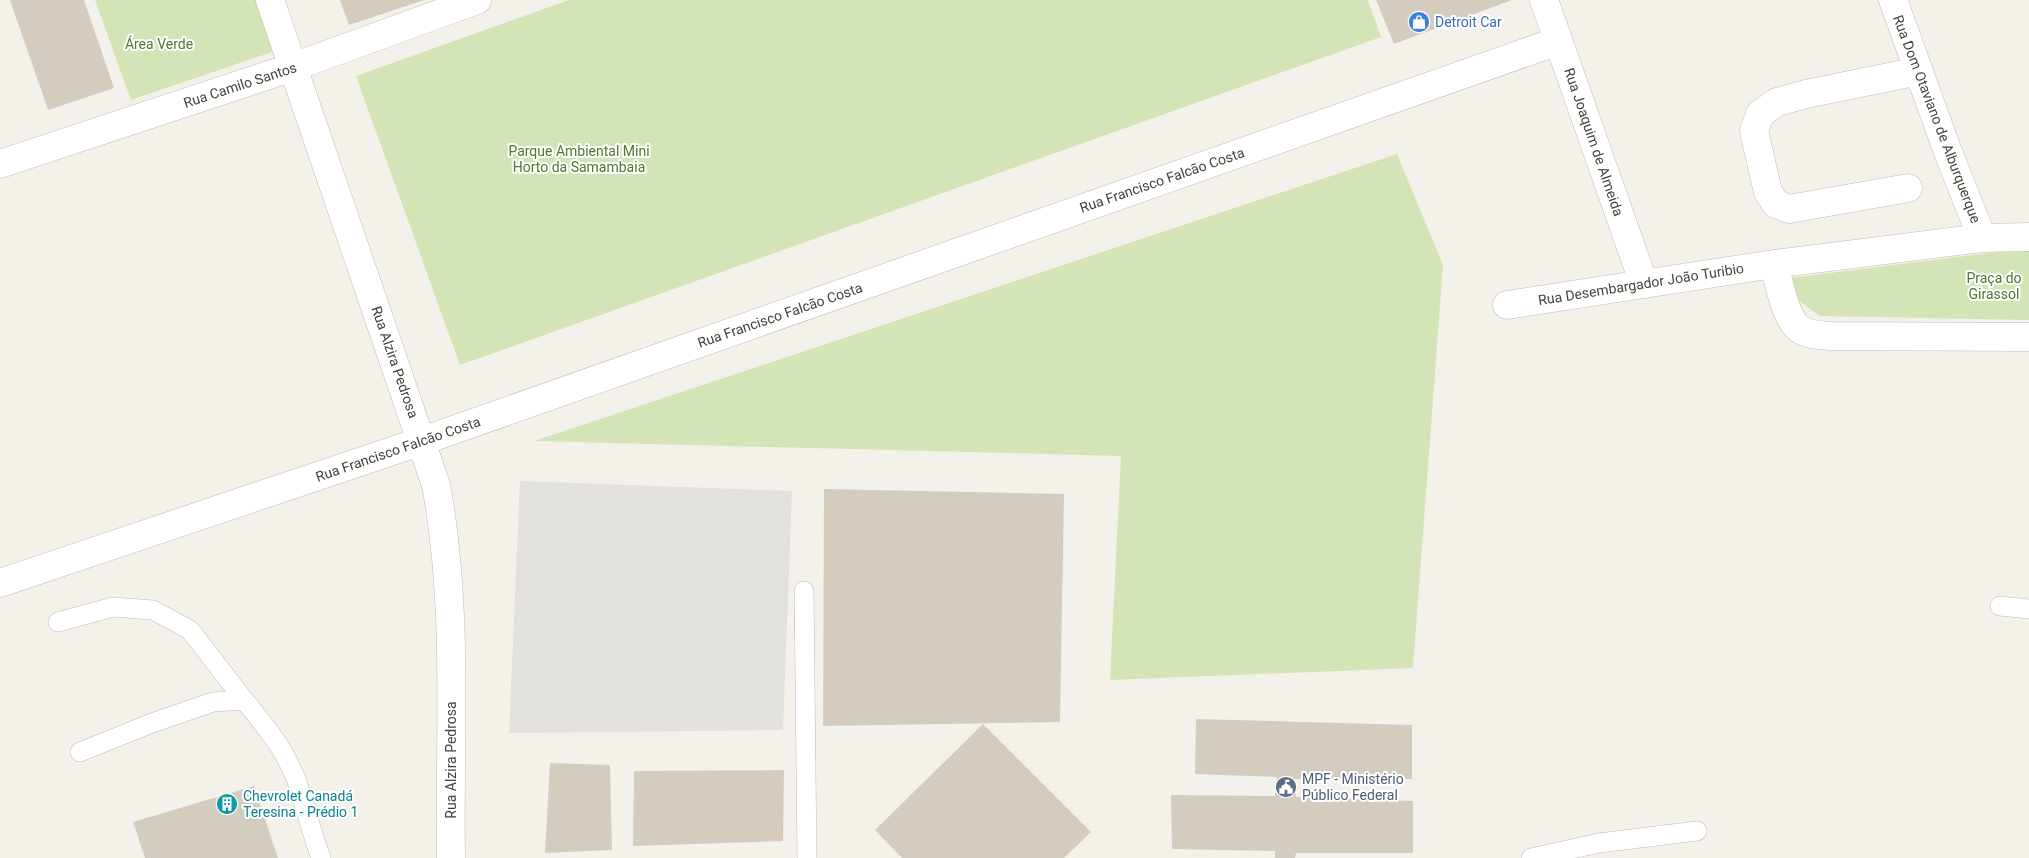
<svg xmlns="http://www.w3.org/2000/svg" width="2029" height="858" viewBox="0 0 2029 858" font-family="Roboto,sans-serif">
<rect width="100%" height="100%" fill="#f4f1ea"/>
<path fill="#d3e5b6" d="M95,0H262L281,49L131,100Z
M569,0H1368L1381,37L460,365L356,76Z
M1397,154L1443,265L1413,668L1110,680L1121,456L534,441Z
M2029,248V320L1820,316L1799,301L1790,278Z"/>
<path fill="#e3e1de" d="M520,481L792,491L783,730L509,733Z"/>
<path fill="#d5ccc0" d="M10,0H84L114,88L48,110Z
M340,0H424L349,25Z
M1376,0H1512L1394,44Z
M824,489L1064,494L1060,722L823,726Z
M1196,719L1412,725V779H1295L1296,797L1413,801V853H1296L1295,858H1275V851L1172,849L1171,795L1275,796L1277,777L1195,774Z
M983,724L1091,832L1064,858H902L875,830Z
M550,763L610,765L612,850L545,853Z
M784,770L783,841L633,846L634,771Z
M254,786L278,858H145L133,822Z"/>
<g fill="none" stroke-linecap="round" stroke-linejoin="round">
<g stroke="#c2bbb0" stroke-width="20">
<path id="lane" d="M804,591L807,858
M2000,606L2029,609
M58,622L113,607L153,610L190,630L244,700
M80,752L152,723L213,702L244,700C266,727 289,754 299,788C307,811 312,835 321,858
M1531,858L1599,843L1697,831"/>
</g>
<g stroke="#c2bbb0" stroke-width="29">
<path id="street" d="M270,0L436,485C459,608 449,734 451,858
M1544,0L1644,284
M1893,0L1948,152L1982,238
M0,164L293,67L477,0
M1908,188L1789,209L1776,204L1768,192L1754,131L1760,114L1777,102L1806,94L1919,71
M1774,264C1779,281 1784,314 1797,327C1805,335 1820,335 1830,336L2029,337
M1507,305L1774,264L1982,238L2029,237
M0,583L422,441L1558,41"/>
</g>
<use href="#lane" stroke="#fff" stroke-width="19"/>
<use href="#street" stroke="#fff" stroke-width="28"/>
</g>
<defs>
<g id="shop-disc" transform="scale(1.125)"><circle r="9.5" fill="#3f7fe0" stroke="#fff"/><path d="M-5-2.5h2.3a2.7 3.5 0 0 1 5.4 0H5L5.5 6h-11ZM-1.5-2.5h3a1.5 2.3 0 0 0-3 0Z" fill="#fff"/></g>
<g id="civic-disc" transform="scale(1.125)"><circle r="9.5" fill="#5c6f8a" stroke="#fff"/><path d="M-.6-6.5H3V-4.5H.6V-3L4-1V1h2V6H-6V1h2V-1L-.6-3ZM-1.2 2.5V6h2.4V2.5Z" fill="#fff"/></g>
<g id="building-disc" transform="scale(1.125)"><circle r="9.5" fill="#0f9aa8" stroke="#fff"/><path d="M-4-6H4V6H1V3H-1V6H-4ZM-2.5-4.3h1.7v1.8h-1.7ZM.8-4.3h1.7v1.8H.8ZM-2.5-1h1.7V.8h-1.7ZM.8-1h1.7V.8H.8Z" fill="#fff"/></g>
</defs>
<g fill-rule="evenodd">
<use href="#shop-disc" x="1419" y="22"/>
<use href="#civic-disc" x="1286" y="787"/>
<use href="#building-disc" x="227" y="804"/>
</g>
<g text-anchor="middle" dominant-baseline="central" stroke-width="4" stroke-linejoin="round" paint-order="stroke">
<g font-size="14" fill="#366cbe" stroke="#fff" text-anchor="start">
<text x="1435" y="22">Detroit Car</text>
</g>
<g font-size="14" fill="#4f772f" stroke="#fff">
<text x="159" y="44">Área Verde</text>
<text x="579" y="151">Parque Ambiental Mini<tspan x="579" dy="16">Horto da Samambaia</tspan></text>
<text x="1994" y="278">Praça do<tspan x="1994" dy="16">Girassol</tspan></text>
</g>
<g font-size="14" fill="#484139" stroke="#fff">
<text transform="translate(240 85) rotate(-18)">Rua Camilo Santos</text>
<text transform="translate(1937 119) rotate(69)">Rua Dom Otaviano de Alburquerque</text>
<text transform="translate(1594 142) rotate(71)">Rua Joaquim de Almeida</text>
<text transform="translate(1162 180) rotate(-19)">Rua Francisco Falcão Costa</text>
<text transform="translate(1641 284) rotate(-9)">Rua Desembargador João Turibio</text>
<text transform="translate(780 315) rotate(-19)">Rua Francisco Falcão Costa</text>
<text transform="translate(395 362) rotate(71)">Rua Alzira Pedrosa</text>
<text transform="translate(398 449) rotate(-19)">Rua Francisco Falcão Costa</text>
<text transform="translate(451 760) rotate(-90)">Rua Alzira Pedrosa</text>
</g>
<g font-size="14" fill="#4e5e75" stroke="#fff" text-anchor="start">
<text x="1302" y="779">MPF - Ministério<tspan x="1302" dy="16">Público Federal</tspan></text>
</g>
<g font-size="14" fill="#0d838f" stroke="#fff" text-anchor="start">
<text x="243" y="796">Chevrolet Canadá<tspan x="243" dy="16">Teresina - Prédio 1</tspan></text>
</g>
</g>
</svg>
